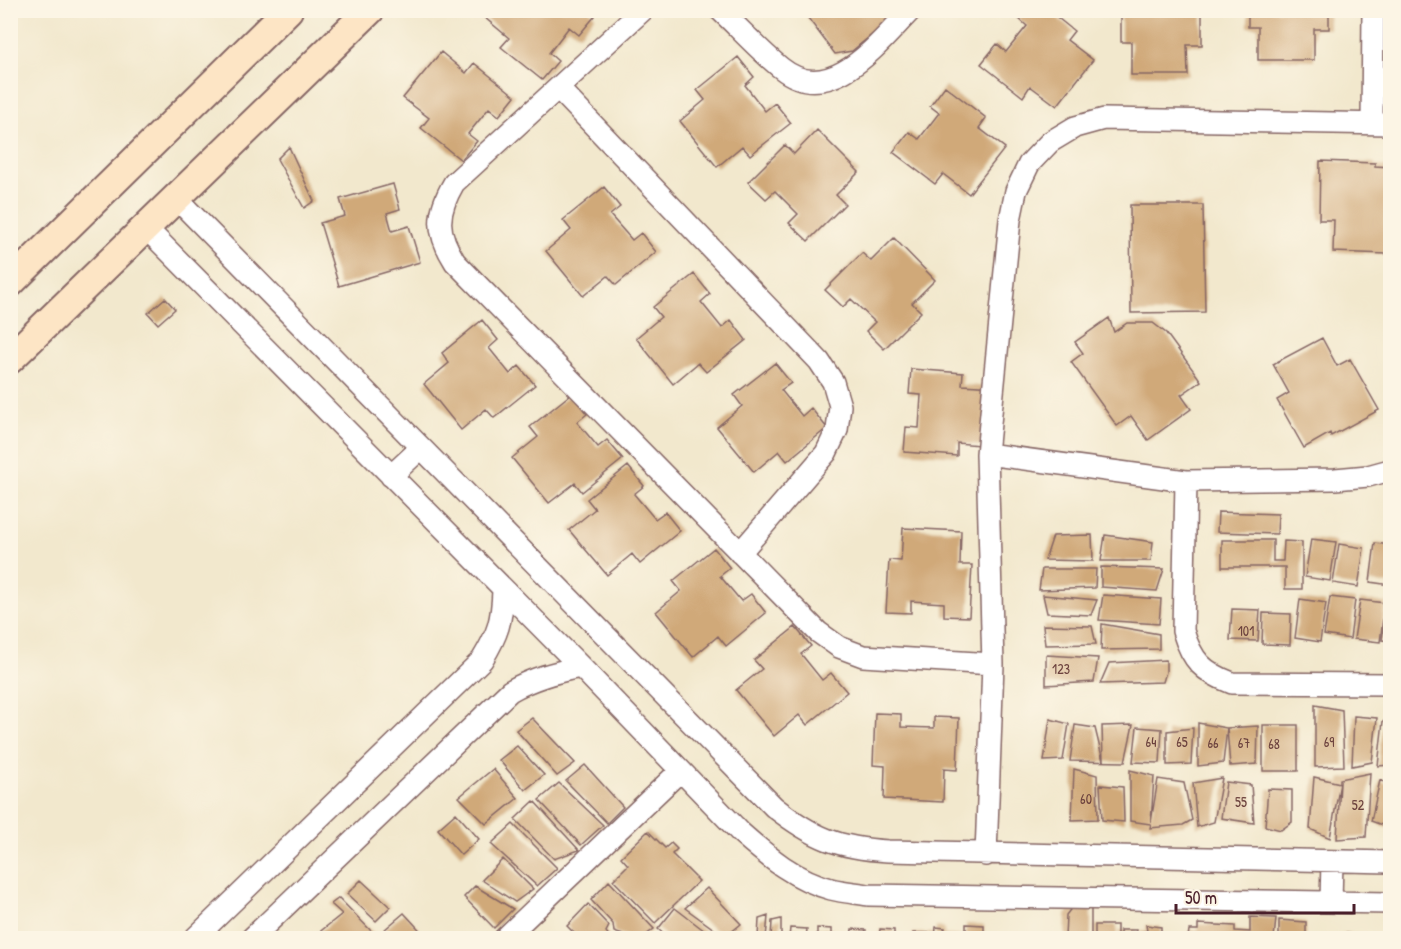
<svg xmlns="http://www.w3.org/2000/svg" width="1401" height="949" viewBox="0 0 1401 949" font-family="'Patrick Hand',sans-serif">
<rect width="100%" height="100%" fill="#fcf5e5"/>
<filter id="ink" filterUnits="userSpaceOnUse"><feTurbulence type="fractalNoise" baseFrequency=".0167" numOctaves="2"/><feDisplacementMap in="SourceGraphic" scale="12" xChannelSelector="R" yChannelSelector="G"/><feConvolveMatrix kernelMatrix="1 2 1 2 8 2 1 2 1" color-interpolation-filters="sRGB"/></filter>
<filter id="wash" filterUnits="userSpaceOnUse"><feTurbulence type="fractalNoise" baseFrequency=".008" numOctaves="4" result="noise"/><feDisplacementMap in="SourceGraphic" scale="24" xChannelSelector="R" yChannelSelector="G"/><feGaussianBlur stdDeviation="1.35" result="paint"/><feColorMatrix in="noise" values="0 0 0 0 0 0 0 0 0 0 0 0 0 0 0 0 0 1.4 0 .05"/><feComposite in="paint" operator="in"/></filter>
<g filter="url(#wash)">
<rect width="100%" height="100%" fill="#f2e8cd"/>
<g id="blocks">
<path fill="#d0a979" d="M489,10H589L595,16L579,35L569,27L549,53L558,61L542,80L501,47L509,38L484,17Z
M802,10H896L880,28L852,51L835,54Z
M1024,10H1048L1074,31L1067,40L1093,60L1057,106L1030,86L1023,97L981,64L997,44L1006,52L1027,26L1018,18Z
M1121,10H1202V45H1187L1188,75H1131V42H1121Z
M1248,10H1329V29H1314V60H1258V27H1248Z
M441,52L466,73L474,63L515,96L499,116L489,108L468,134L477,141L461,160L421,128L429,118L403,98Z
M738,57L754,77L745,85L765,111L775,103L791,123L750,155L742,146L717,167L680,121L705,100L697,90Z
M945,86L986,118L979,128L1005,148L969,194L943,174L935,184L893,152L909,132L919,139L939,113L930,106Z
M817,130L859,172L836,195L845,204L808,241L789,223L798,214L775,191L766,199L748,182L785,145L794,154Z
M289,147L314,201L304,208L277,159Z
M1320,161L1375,163V166L1390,167V222L1388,254L1333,252L1334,220H1319Z
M393,184L400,209L387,213L392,231L409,226L420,262L339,286L320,223L345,216L340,199Z
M604,187L620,207L610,215L632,240L641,233L656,252L616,285L608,276L583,296L546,251L571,230L563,220Z
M1130,205H1203L1205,312L1131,313Z
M894,238L935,280L912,303L921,312L884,349L866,331L875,322L851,299L843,307L825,290L862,253L871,261Z
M694,274L710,294L701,302L722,328L731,320L746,340L706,372L698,363L673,384L636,338L661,317L653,307Z
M165,298L175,309L158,324L148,313Z
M1109,318L1114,332L1127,323H1153L1166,333L1201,381L1181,395L1191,409L1148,440L1131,416L1117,426L1071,362L1083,353L1075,342Z
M482,320L498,340L489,348L510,374L519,366L535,385L494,418L486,409L461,430L424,384L449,363L442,353Z
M1322,338L1337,366L1350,359L1379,410L1331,436L1330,433L1304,448L1277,400L1289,393L1273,364Z
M775,363L791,383L781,390L802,416L811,408L827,428L787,461L779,451L754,472L717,427L742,406L734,395Z
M911,369L963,373L962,385L995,387L991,446L957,443V456L904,452L906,427L919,428L921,395L909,394Z
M571,394L587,414L577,422L598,447L607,440L623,459L582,492L575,483L549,503L512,458L538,437L530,427Z
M628,466L644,486L634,494L655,519L665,512L680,531L640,564L632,554L607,575L569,530L595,509L587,499Z
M1218,512L1278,514L1277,534L1217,532Z
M903,528L961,531L960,565H972L969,617L944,616V603L911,601V613L886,612L889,560L901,561Z
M1092,535L1093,561L1045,560L1053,536Z
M1105,535L1153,542L1151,561H1101Z
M1311,539L1336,542L1330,581L1305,577Z
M1222,540H1273V561H1283L1284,541L1302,542V589H1285V567H1222Z
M1375,543L1390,545V585L1370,582Z
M1339,544L1364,548L1358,587L1333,583Z
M714,548L730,568L720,576L741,601L751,594L766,613L726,646L718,636L693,657L656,612L681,591L673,581Z
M1101,567L1164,569L1157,591L1101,587Z
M1042,569H1096L1095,588L1039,590Z
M1043,595L1097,600L1091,615L1047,613Z
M1103,595L1161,599L1159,624L1099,620Z
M1330,597L1355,600L1350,639L1324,635Z
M1300,599L1326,603L1320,642L1295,638Z
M1360,600L1385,603L1380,642L1354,639Z
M1387,601L1390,602V641L1382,640Z
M1232,609L1260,610L1258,641L1230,640Z
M1263,613L1291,614L1290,645L1262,644Z
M1102,624L1159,634V649L1101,650Z
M1043,625L1092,626L1096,644L1045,645Z
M795,627L811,646L801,654L822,680L831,673L847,692L807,725L799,715L774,736L736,690L762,669L754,660Z
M1046,655L1098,658L1094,682L1046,685Z
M1166,660V672L1163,682L1100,684L1109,663Z
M1315,705L1342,710L1344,766L1315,767Z
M875,713L901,714V727L934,728V717L959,718L957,770L944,769L943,802L884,799L885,766L873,765Z
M1354,716L1377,718L1372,762L1352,766Z
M532,718L575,763L557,776L516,730Z
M1050,719L1069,724L1063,760L1044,761Z
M1383,721L1390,722V765L1378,766Z
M1198,723L1227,728L1223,763L1198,766Z
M1075,725L1095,728L1103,761L1102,726L1133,725L1125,762L1070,761Z
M1263,725H1298V771H1263Z
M1258,726L1257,764L1230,766L1227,728Z
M1137,727L1162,729L1160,763L1133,762Z
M1193,728L1191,764L1167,765V731Z
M517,746L544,775L525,790L499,760Z
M585,765L623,807L607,823L566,781Z
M493,769L518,798L486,824L459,797Z
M1074,769L1097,775L1098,819L1072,820Z
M1130,770L1154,776L1151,822L1158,779L1184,783L1192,820L1183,825L1150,828L1151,824L1130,821Z
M1370,773L1366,837L1337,839L1340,783L1330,838L1310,829L1314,777L1340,783V779Z
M1222,778L1214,822L1197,827L1193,783Z
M1380,780L1390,785V828L1371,821Z
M1226,782L1251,785L1254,823L1221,818Z
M559,783L603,825L581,845L539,800Z
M1100,785L1123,787L1124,822L1102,820Z
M1268,789L1292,790V822L1281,830L1265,826Z
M534,801L579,850L554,859L515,819Z
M456,813L479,839L461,855L438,829Z
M513,824L557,868L537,886L491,844Z
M648,831L665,848L671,843L677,849L672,854L699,881L655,923L613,880L628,865L621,857Z
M503,859L533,889L515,902L482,880Z
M361,880L390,907L376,921L347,894Z
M609,881L654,929L642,938H627L626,936L614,932L613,924L591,900Z
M475,886L513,909L494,928L464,897Z
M707,888L741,924L725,937L685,908Z
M339,898L378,938H312L342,914L331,904Z
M588,904L609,926L606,932L611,938H579L567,926Z
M1073,906L1091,907V938H1065L1066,915Z
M675,908L714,938H668L658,929Z
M404,913L427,938H391L384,930Z
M768,916L766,938H758L759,919Z
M1250,917L1276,918L1274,938H1188L1189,930H1198V924L1235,926V931L1250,932Z
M781,919V938H771L772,921Z
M1279,920L1306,922V938H1279Z
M966,924L984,925V938H966Z
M1095,925H1117V938H1095Z
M1146,925L1161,927V938H1140V932L1147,931Z
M936,927L945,928L944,935L963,936V938H935Z
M790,928L807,929L806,938H789Z
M817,928L832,929V936L844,937L843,938H817Z
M852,929L866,930V938H851Z
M880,929L894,930V938H874L879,936Z
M1120,930H1136V938H1120Z
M913,933H933L932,938H912Z
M1343,933L1388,937V938H1342Z"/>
</g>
</g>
<g filter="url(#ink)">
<use href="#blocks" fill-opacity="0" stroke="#856564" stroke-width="1.5"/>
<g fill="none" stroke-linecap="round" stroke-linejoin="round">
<g stroke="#856564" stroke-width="24">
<path id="street" d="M643,10L454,183C436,214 436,232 455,262L818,632L839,647L863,656L993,664
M720,10C740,29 760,51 781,68C831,108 879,42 911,10
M558,88L819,361L833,382L840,406L837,430L826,453L740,553
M1372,123L1373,10
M176,198L774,807C814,838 838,848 888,851L1390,862
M146,228L581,667L741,833C768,857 796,880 831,889C843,892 856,893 868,895L1390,903
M987,454L1186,481L1335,479L1368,476L1390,470
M391,476L421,448
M1186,481L1183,631C1192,661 1203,672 1232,683L1390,684
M986,855L993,664L987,454L1010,220L1016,191L1029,164L1050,142L1075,127L1104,119L1390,124
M1331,902L1332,861
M195,938L482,660C498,634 502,621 503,590
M252,938L510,691C533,678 555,672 581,667
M505,938L680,771"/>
</g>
<g stroke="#856564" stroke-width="32">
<path id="secondary" d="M10,283L288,10
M10,359L370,10"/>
</g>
<use href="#street" stroke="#fff" stroke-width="21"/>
<use href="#secondary" stroke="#fde5c5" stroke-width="28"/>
</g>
</g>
<g text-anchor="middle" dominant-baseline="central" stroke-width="6" stroke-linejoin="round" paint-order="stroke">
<g font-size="14" fill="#6c423e">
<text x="1246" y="630">101</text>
<text x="1061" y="668">123</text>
<text x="1151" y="741">64</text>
<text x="1182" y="741">65</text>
<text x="1329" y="741">69</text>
<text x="1213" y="742">66</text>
<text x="1244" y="742">67</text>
<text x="1274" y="743">68</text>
<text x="1086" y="798">60</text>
<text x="1241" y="801">55</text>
<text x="1358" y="804">52</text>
</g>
</g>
<rect width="1401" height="949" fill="none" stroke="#fcf5e5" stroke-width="36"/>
<path d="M1176 904v9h178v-9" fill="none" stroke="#4a1f2b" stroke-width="3"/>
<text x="1185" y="904" font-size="18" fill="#4a1f2b" stroke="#fcf5e5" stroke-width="4.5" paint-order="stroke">50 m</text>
</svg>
